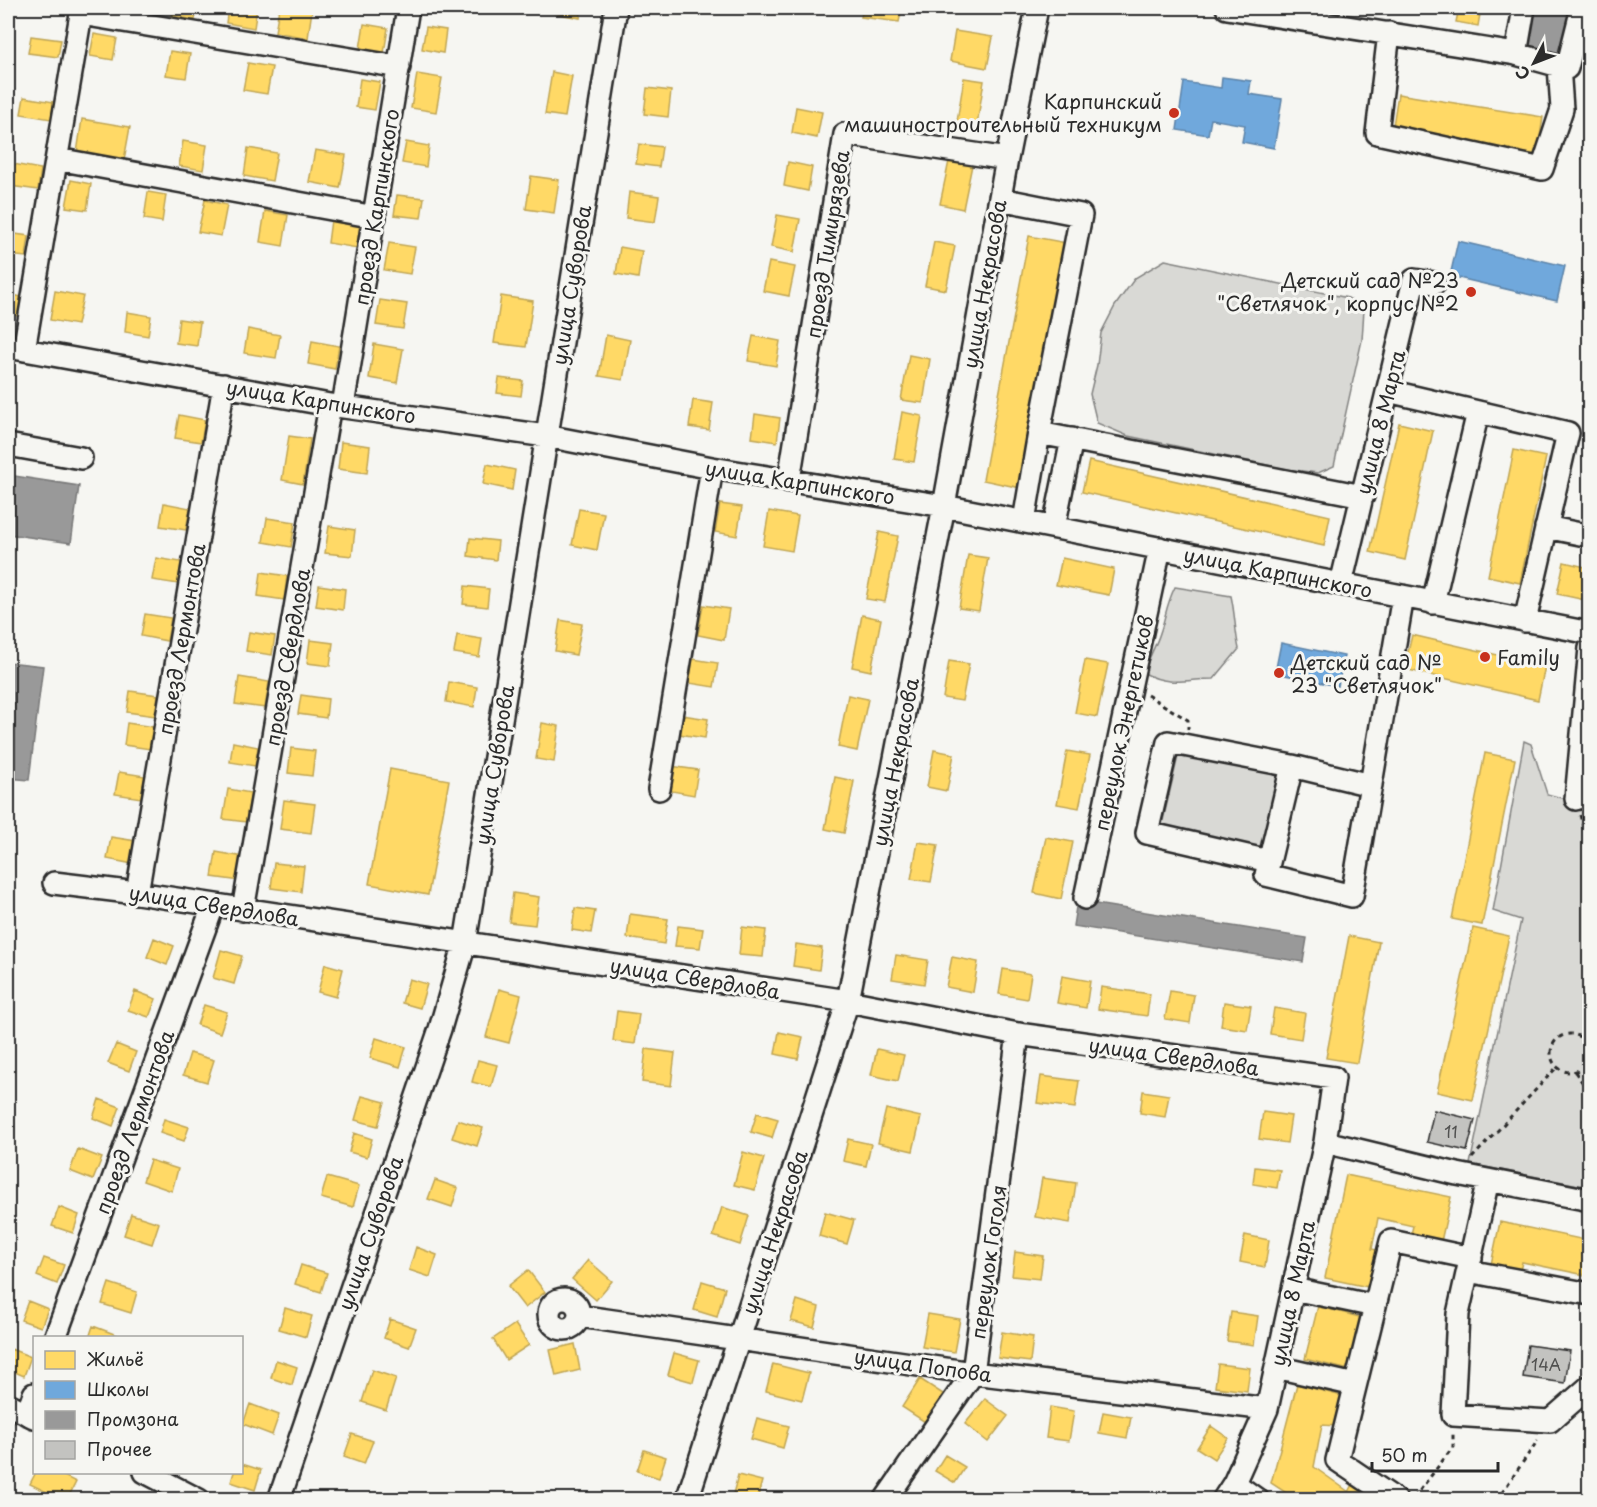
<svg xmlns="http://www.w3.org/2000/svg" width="1597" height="1507" viewBox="0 0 1597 1507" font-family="'Playpen Sans',sans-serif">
<rect width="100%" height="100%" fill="#f6f6f2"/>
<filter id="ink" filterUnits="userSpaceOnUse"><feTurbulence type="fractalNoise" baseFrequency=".0167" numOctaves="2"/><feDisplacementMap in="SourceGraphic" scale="12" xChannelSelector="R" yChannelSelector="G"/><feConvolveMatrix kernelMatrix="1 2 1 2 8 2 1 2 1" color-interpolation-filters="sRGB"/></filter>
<g filter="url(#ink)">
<path fill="#d9d9d5" stroke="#828280" stroke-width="1.5" d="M1165,260L1348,298L1364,309L1362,340L1334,466L1318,473L1286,469L1128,436L1097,423L1090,394L1097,365L1101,333L1115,306L1135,278Z
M1175,587L1231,596C1235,614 1235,631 1239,649L1214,679C1187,679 1170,687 1144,673C1148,658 1156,646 1160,633C1166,616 1166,605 1175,587Z
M1524,741L1531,744L1547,794L1589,805V1187L1470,1164L1521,920L1493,911Z
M1179,752L1278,775L1260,852L1161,829Z"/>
<path fill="#ffd966" stroke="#bfa554" stroke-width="1.5" d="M173,8H197L195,20L172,16Z
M228,8H257L254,28L226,23Z
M279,8L312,10L308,38L275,32Z
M544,8H582L580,18L544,11Z
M863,8H902L899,22L861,17Z
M1459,8H1481L1478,26L1456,22Z
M364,24L388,28L384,53L360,49Z
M426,27L446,30L443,53L422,49Z
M955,31L993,37L987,68L950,61Z
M94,34L117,38L113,60L90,56Z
M31,36L61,40L58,57L28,53Z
M170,51L190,54L186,78L166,75Z
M248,63L272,67L267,94L243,90Z
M552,72L572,76L565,117L545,114Z
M417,74L442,78L436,112L411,108Z
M964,78L984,81L976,131L956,128Z
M360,79L380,82L375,110L356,107Z
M647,88L671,91L668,117L644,114Z
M1398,94L1543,117L1537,155L1392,132Z
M24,97L54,102L51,119L21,114Z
M796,107L822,112L817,138L792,133Z
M82,119L130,127L124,160L77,153Z
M183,141L207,145L203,170L179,166Z
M406,142L429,146L426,167L402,163Z
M639,144L662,147L659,167L636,164Z
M248,148L277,153L272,181L244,176Z
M315,150L346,155L340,188L309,182Z
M949,161L972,165L963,209L940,204Z
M788,162L812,167L808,191L784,186Z
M13,164L41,169L38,190L10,186Z
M531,176L559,180L554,213L526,209Z
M71,180L91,184L87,210L66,207Z
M148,192L166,195L162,222L144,219Z
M629,192L659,196L655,222L626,218Z
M397,195L424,198L421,218L394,215Z
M205,200L227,205L221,236L198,232Z
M265,211L288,215L283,246L260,242Z
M777,215L800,219L794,252L771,247Z
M331,220L360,224L357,248L328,243Z
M8,233L29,236L26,257L8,255Z
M1029,236L1067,243L1021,488L983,480Z
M934,242L955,246L946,290L925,286Z
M389,243L415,247L410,274L384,270Z
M620,247L642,251L638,278L616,274Z
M769,262L795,267L789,296L763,291Z
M55,291L83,296L77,325L50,320Z
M8,294L22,297L19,316L8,314Z
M501,296L533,301L526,347L494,343Z
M380,300L407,304L403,329L376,325Z
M127,312L151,316L148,336L125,332Z
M179,319L200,322L197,346L176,343Z
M248,329L280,335L276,358L244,353Z
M606,335L630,340L623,380L599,376Z
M753,336L780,341L776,366L748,361Z
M312,341L339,346L335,369L308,364Z
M374,344L403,349L397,383L369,378Z
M909,355L930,359L923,403L901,400Z
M499,378L523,381L521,396L497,393Z
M693,400L713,403L709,430L689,427Z
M902,412L922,416L914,462L894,459Z
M755,414L780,418L777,442L752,438Z
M179,415L205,420L201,442L175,438Z
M1399,423L1433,431L1405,560L1370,552Z
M289,436L310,439L303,484L282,480Z
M341,442L370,446L367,473L338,469Z
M1514,450L1546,457L1520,583L1488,576Z
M1089,461L1330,516L1324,546L1082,492Z
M487,464L515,470L512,490L483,484Z
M164,503L190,508L186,530L160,526Z
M720,504L742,507L737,536L715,532Z
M579,509L604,513L597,550L572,545Z
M769,511L798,516L792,551L763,546Z
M267,518L295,522L291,547L263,542Z
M329,526L355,530L352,556L325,553Z
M879,532L898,536L885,602L866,599Z
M470,538L498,541L496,560L468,556Z
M968,555L988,558L979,611L959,608Z
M156,558L181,562L178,584L152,580Z
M1062,558L1114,569L1109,595L1056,585Z
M1564,562L1590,568V601L1557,594Z
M261,572L287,576L284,600L258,596Z
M319,585L345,589L343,610L316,606Z
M465,586L489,589L487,607L463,604Z
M703,605L729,609L724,640L698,635Z
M145,614L171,618L167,641L141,636Z
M862,615L881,619L871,671L852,667Z
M560,620L582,624L576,655L555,651Z
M249,632L275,636L272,655L246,651Z
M457,635L482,639L479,657L454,653Z
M1412,635L1545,666L1538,700L1404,669Z
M310,640L333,643L330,666L307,663Z
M693,659L718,663L714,687L689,683Z
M1085,660L1108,664L1097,717L1075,713Z
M949,661L969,664L962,701L943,698Z
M239,677L269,682L265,708L235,704Z
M449,682L477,687L474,707L446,702Z
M130,691L158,695L155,716L127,712Z
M301,695L328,699L326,718L298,714Z
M848,695L868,699L857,751L838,747Z
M682,715L708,719L705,738L679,734Z
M127,723L153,727L150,749L124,745Z
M542,723L559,726L554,762L536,759Z
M233,742L258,747L255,766L230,762Z
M291,748L315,751L312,776L288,773Z
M934,750L954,754L947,791L927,787Z
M1067,751L1090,755L1079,808L1057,804Z
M1485,753L1515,759L1482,925L1452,919Z
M670,766L698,770L694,795L666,790Z
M390,769L449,780L428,895L369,884Z
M119,772L145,776L141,798L115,794Z
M835,777L854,781L844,833L825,829Z
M228,789L251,793L246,822L223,819Z
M284,800L315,804L311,833L280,829Z
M111,837L136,841L133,864L107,859Z
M1046,837L1073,842L1061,899L1034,893Z
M918,842L938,845L931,882L911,879Z
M216,852L244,857L240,881L212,877Z
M274,863L304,866L301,892L271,888Z
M513,893L539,897L535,925L509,922Z
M575,908L595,911L591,933L572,930Z
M630,914L668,919L664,944L627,938Z
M678,926L703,929L700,948L675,946Z
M742,927L766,930L763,957L739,955Z
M1473,928L1509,936L1473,1100L1437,1092Z
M1349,936L1379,942L1357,1063L1326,1058Z
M154,938L174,946L167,965L147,957Z
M796,944L822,948L819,970L793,966Z
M221,950L242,956L234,984L213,978Z
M896,955L928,960L924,984L892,979Z
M952,957L978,962L973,992L946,987Z
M325,964L343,969L336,997L318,992Z
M1003,969L1031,974L1027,999L999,994Z
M1062,976L1090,981L1086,1008L1057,1003Z
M409,979L427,984L420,1008L402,1003Z
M1101,987L1150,994L1147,1016L1098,1009Z
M499,989L521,995L509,1043L486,1037Z
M135,991L156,999L149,1017L128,1010Z
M1170,991L1194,995L1190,1023L1165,1019Z
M1224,1002L1251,1006L1247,1030L1221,1026Z
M204,1005L227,1012L220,1033L197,1025Z
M1274,1008L1305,1013L1301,1039L1270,1034Z
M617,1011L639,1014L635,1044L613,1041Z
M779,1032L803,1037L798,1059L775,1054Z
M376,1038L406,1047L400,1067L370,1058Z
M116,1044L136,1052L129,1071L108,1063Z
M646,1049L675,1053L671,1086L642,1082Z
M877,1049L904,1055L898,1081L871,1075Z
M190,1053L214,1060L207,1082L183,1075Z
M478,1060L497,1065L491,1087L472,1082Z
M1041,1076L1079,1081L1075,1108L1037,1103Z
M1143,1091L1169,1095L1165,1117L1140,1113Z
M362,1096L385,1102L378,1126L355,1120Z
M99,1099L120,1107L113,1126L93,1118Z
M886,1109L921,1117L913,1151L878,1143Z
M1263,1112L1291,1116L1287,1143L1259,1139Z
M757,1113L778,1119L772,1138L751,1132Z
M164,1119L189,1127L184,1141L160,1133Z
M458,1120L483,1128L477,1146L452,1138Z
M354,1133L372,1139L367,1157L349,1152Z
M848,1139L871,1144L866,1166L843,1161Z
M78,1149L102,1158L93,1180L70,1171Z
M743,1152L764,1158L755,1190L734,1185Z
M150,1160L178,1169L172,1191L143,1181Z
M1255,1167L1280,1170L1277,1188L1253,1184Z
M1346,1175L1451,1197L1440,1246L1410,1239L1413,1226L1378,1218L1372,1249L1381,1251L1373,1288L1325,1278Z
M327,1177L359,1186L353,1207L321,1198Z
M1042,1178L1076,1183L1070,1223L1035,1217Z
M435,1180L458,1188L452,1207L428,1199Z
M59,1207L79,1215L73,1233L52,1226Z
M722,1207L749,1216L740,1245L713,1236Z
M825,1212L854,1220L847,1244L819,1236Z
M131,1214L159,1223L152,1244L124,1235Z
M1500,1222L1590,1241V1276L1522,1262L1519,1275L1490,1269Z
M1245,1235L1269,1240L1265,1267L1240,1262Z
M416,1247L437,1255L430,1277L409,1270Z
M1015,1252L1043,1256L1040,1279L1012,1276Z
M44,1258L64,1265L57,1284L37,1276Z
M588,1260L612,1281L596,1300L572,1279Z
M301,1265L327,1273L321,1292L295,1284Z
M528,1270L545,1292L525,1308L508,1286Z
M702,1281L725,1288L717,1317L694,1310Z
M109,1283L137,1292L131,1313L102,1304Z
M797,1300L819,1307L814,1327L791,1321Z
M28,1301L48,1309L41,1327L21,1320Z
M1318,1306L1363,1318L1349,1370L1305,1359Z
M285,1308L312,1316L306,1337L279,1329Z
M1231,1312L1258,1316L1254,1345L1227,1341Z
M928,1314L960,1319L954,1352L922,1347Z
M390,1319L416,1328L409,1347L384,1338Z
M515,1324L529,1345L506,1360L493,1339Z
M93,1326L117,1335L116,1338H89Z
M1002,1332L1033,1337L1030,1362L998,1358Z
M575,1344L580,1370L556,1376L550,1350Z
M11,1349L31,1357L24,1376L8,1369V1358Z
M674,1353L699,1360L693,1382L668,1375Z
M276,1360L297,1367L292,1385L271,1378Z
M773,1364L809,1373L802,1400L766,1391Z
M1218,1364L1250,1368L1247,1391L1215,1387Z
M372,1370L396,1378L386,1410L362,1402Z
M920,1379L943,1394L925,1422L902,1407Z
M1297,1384L1342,1396L1336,1426L1322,1425L1314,1467L1349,1492L1355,1481L1378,1500H1297L1271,1483Z
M985,1399L1008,1416L988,1442L965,1424Z
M250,1404L279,1415L272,1435L243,1424Z
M1050,1407L1074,1411L1069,1441L1046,1438Z
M1103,1412L1131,1417L1127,1438L1099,1433Z
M757,1418L789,1426L783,1448L751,1439Z
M1211,1426L1228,1438L1214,1459L1197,1448Z
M352,1434L373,1441L364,1464L344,1457Z
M644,1450L666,1457L659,1478L637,1471Z
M945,1455L965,1467L955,1483L935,1471Z
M242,1464L261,1470L255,1490L231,1482L234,1472H242Z
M36,1472H56L76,1482L67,1500H63L30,1484Z
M738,1475L762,1481L757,1500L733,1494Z"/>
<path fill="#6fa8dc" stroke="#5b82a7" stroke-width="1.5" d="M1222,77L1251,81L1249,94L1282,99L1274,148L1242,142L1245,125L1211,119L1208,135L1177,130L1184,82L1221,88Z
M1458,241L1565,266L1557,301L1450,276Z
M1281,643L1344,656L1338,686L1275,673Z"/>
<path fill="#999" stroke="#787878" stroke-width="1.5" d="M1534,8H1574L1564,58L1526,51Z
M8,475L79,486L71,543L8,534Z
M8,662L43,666L29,780L8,778Z
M1077,901L1307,938L1303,962L1073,926Z
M8,912L13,913L8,945Z"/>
<path fill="#c3c3c0" stroke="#2b2b2b" stroke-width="1.5" d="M1434,1110L1475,1120L1467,1151L1427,1142Z
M1528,1345L1570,1351L1565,1383L1523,1377Z"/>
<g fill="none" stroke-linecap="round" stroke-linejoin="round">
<g stroke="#2b2b2b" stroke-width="26">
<path id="minor" d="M1227,8L1516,54L1567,68L1582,8
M81,14L399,67
M1389,33L1377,133L1542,169L1562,109L1559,66
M1516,54L1524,8
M57,159L375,217
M1000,199L1081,215L1039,433L1363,496
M8,347L330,405L546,436L712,468L944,506L1590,633
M24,350L82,8
M1388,391L1568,433L1525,621
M343,406L408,8
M8,445L81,458
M789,480L845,134L1007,159
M1024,521L1039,433
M1054,527L1072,439
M1546,527L1590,536
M1341,584L1414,280L1435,283
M1433,603L1478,412
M1371,785L1292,766L1266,875L1352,896L1403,596
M659,789L712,468
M1576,799L1590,648
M1269,861L1147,833L1168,742L1292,766
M54,883L137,893L848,1001L1018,1034L1334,1078L1325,1142L1267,1409L1234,1483L1223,1500
M137,893L224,385
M1085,898L1160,548
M243,910L330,405
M1325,1142L1457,1174L1590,1200
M1488,1180L1458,1314L1453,1415L1550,1421L1590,1386
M1468,1271L1590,1294
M1293,1289L1375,1306
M549 1314a15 15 0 1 1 30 0a15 15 0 1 1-30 0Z
M579,1316L973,1373L1267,1409
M55,1338L213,906
M1276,1367L1355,1385
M8,1404L34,1417
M27,1414L34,1394
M145,1472L199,1500
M1234,1483L1258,1500
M279,1500L440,1029L465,943L616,8
M687,1500L848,1001L944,506L1007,159L1037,8
M885,1500L973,1373L1018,1034
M1396,1500L1337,1460L1391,1241L1471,1258"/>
</g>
<path stroke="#2b2b2b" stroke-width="3" stroke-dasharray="4.5 4.5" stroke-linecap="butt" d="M1147,695L1188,720V729
M1580,815L1590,854
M1551 1053a19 19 0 1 1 38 0a19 19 0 1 1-38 0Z
M1583,1036L1590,1028
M1582,1038L1590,996
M1575,1072L1590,1093
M1472,1158L1557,1067
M1414,1498L1453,1447V1434
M1497,1500L1538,1440"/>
<use href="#minor" stroke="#f6f6f2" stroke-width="21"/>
</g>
</g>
<g fill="#c8321e" stroke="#f6f6f2" stroke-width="2">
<circle cx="1174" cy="113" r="6"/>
<circle cx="1471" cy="292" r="6"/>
<circle cx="1485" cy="657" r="6"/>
<circle cx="1279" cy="673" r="6"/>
</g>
<g text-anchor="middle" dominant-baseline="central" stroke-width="6" stroke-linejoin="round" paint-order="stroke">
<g font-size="16" fill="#515150">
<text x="1451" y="1131">11</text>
<text x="1546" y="1364">14А</text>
</g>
<g font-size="20" fill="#2b2b2b" stroke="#f6f6f2" text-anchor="end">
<text x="1162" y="101">Карпинский<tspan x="1162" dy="23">машиностроительный техникум</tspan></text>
<text x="1459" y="280">Детский сад №23<tspan x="1459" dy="23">"Светлячок", корпус №2</tspan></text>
<text x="1497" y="657" text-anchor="start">Family</text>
<text x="1291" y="662" text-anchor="start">Детский сад №<tspan x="1291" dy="23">23 "Светлячок"</tspan></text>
</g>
<g font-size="20" fill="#2b2b2b" stroke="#f6f6f2">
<text transform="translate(376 207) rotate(-81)">проезд Карпинского</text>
<text transform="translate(827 244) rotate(-81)">проезд Тимирязева</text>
<text transform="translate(984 284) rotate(-80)">улица Некрасова</text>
<text transform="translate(571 285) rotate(-81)">улица Суворова</text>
<text transform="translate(321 401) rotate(9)">улица Карпинского</text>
<text transform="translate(1380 422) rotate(-76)">улица 8 Марта</text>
<text transform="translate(800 482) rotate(9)">улица Карпинского</text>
<text transform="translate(1278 572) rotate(11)">улица Карпинского</text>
<text transform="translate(181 639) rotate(-80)">проезд Лермонтова</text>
<text transform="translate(287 657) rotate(-80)">проезд Свердлова</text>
<text transform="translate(1123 723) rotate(-78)">переулок Энергетиков</text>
<text transform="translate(895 762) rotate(-79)">улица Некрасова</text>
<text transform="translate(494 765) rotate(-81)">улица Суворова</text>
<text transform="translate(214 905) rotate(9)">улица Свердлова</text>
<text transform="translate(695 978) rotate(9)">улица Свердлова</text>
<text transform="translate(1174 1056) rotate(8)">улица Свердлова</text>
<text transform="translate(134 1122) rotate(-70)">проезд Лермонтова</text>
<text transform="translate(774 1232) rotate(-72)">улица Некрасова</text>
<text transform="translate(370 1233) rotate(-71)">улица Суворова</text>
<text transform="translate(988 1262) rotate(-82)">переулок Гоголя</text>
<text transform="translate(1292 1293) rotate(-78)">улица 8 Марта</text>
<text transform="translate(923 1365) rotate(8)">улица Попова</text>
</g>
</g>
<rect width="1597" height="1507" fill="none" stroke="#f6f6f2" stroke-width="30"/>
<rect x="15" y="15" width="1567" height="1477" fill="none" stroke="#2b2b2b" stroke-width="2" filter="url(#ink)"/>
<rect x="33" y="1336" width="210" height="138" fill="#f6f6f2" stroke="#a5a5a2" stroke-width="1.5"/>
<rect x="45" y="1351" width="30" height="18" fill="#ffd966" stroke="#a5a5a2" stroke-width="1.5"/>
<text x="87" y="1366" font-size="18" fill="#2b2b2b">Жильё</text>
<rect x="45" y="1381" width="30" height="18" fill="#6fa8dc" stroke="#a5a5a2" stroke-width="1.5"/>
<text x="87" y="1396" font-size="18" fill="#2b2b2b">Школы</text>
<rect x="45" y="1411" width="30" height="18" fill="#999999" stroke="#a5a5a2" stroke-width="1.5"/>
<text x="87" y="1426" font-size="18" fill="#2b2b2b">Промзона</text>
<rect x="45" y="1441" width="30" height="18" fill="#c3c3c0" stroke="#a5a5a2" stroke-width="1.5"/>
<text x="87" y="1456" font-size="18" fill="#2b2b2b">Прочее</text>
<g transform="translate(1534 63) rotate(228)" stroke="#f6f6f2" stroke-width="4.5" paint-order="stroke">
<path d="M0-4.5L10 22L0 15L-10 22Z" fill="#2b2b2b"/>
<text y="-9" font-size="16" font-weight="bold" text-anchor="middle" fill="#2b2b2b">С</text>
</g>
<path d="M1372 1462v9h126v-9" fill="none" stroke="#2b2b2b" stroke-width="3"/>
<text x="1381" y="1462" font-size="18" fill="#2b2b2b" stroke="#f6f6f2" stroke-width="4.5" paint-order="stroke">50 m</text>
</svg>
